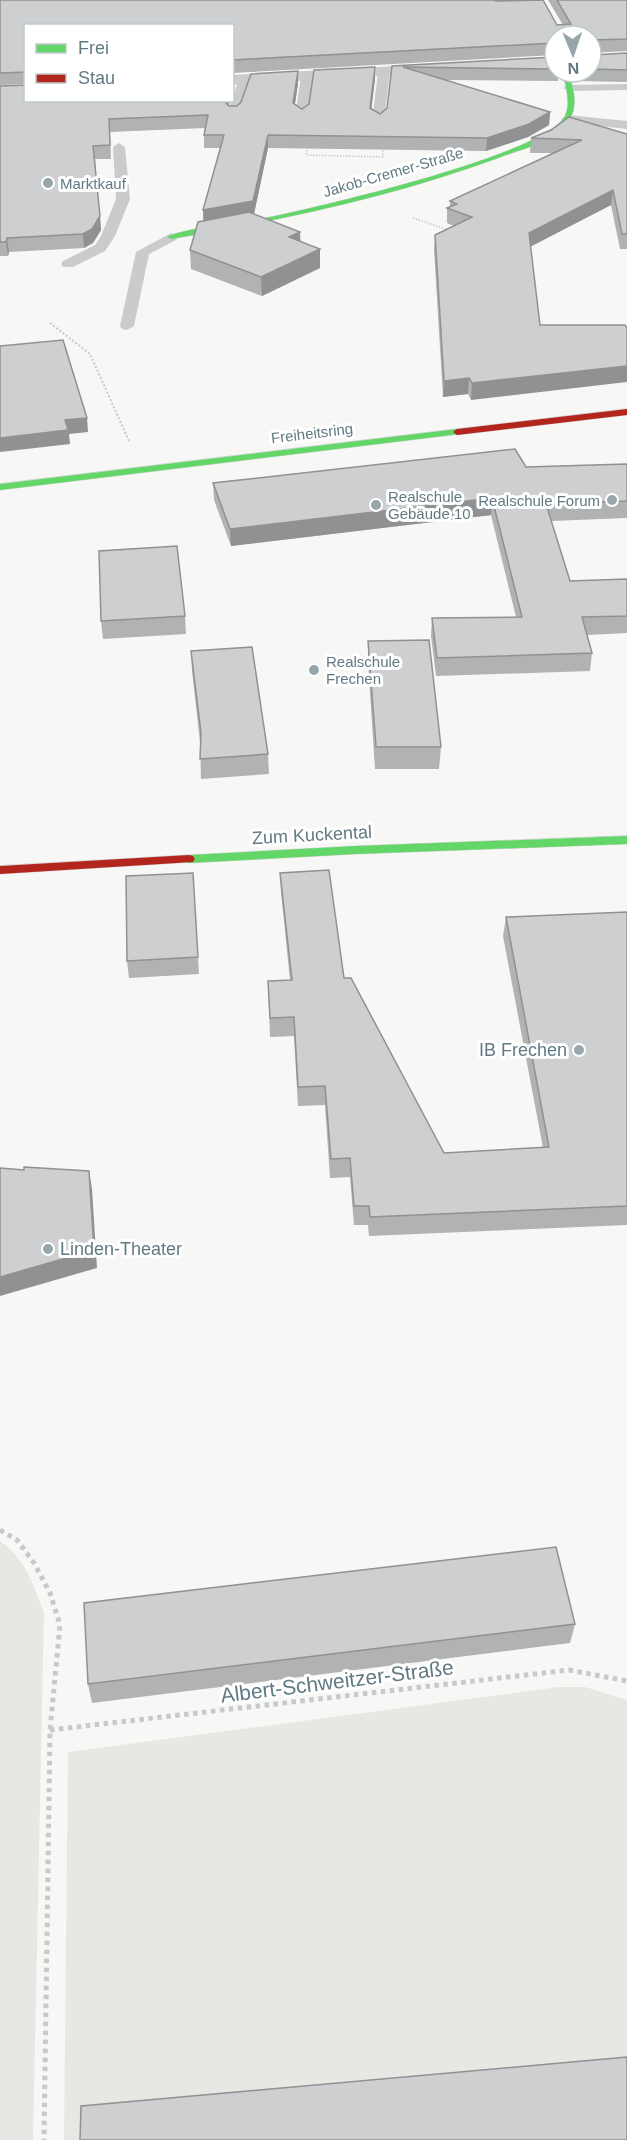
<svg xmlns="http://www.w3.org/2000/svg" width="627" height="2140" viewBox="0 0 627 2140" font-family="Arial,sans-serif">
<rect width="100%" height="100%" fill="#f7f7f6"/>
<path fill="#e6e9e3" d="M0,1541C25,1559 34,1585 44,1613L33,2140H0Z
M559,1687H585L627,1700V2070L85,2140H64L68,1752Z"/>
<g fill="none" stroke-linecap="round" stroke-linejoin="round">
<g stroke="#d2d4d4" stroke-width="1">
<path id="fast" d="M562,72H568C573,87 579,106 569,120C554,143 521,149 498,158C392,197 282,220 171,239L167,237C180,229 238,223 256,220C307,210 544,156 565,116C571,103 566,86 562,72Z
M457,429L460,430V434L0,490V484Z
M627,836V844L356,854L189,863L183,859L189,855L356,846Z"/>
</g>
<g stroke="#d2d4d4" stroke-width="1">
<path id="jam" d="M627,409V415L457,435L453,432L457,429Z
M189,855L193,856L195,859L193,862L0,874V866Z"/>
</g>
<path stroke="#c7c9ca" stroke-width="1.5" stroke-dasharray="1.5 1.5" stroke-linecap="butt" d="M307,150L306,155L383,157V146
M413,218L448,230"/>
<path stroke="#c7c9ca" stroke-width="2" stroke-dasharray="2 2" stroke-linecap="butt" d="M50,323L90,354L129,441"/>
<path stroke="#c7c9ca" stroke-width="5" stroke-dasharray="4.5 4.5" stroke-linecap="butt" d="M0,1530L17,1540L34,1563L50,1593L60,1625L50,1730L44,2140
M50,1730L569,1670L627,1681"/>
<path fill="#c9cbcc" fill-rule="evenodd" d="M384,69L390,72L384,121L378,125L372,121L378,72Z
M307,73L313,76L307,116L301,120L295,116L301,76Z
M245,76L251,79L239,114L237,117H229L227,114L239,79Z
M627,84V90L569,91L563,88L569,85Z
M567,115L627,121V129L563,122L561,119Z
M119,143L125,147L130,199L115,236L105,251L73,267H63L61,264L63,261L95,245L101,236L116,199L113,147Z
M171,233L178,237L176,240L149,254L134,326L127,330L122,329L120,326L136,252Z"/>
<path fill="#c9cbcc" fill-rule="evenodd" d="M434,64L440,66L442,69L440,72L232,85V75Z"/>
<use href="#fast" fill="#63d668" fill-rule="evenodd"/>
<use href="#jam" fill="#b3261e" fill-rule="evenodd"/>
</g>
<path fill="#b0b2b3" d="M0,0H536L557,25H563L548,0H627V51L591,53V36H555V55L232,73V26H26V84L0,85Z
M627,53V82L578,81L575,72H591V54L592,55Z
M555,57V72H558V81L445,80L550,112L549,125L528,137L486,151L268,148L254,214L300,242L320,268L262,296L191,269L190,250L203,221V210L220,148H204V135L205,128L110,132L111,159H95L101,230L93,243L84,248L9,252L8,256H0V86L26,100H230L229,106H237L298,71V84L295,104L302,109L375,67V79L371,109L380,114L387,108L392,66Z
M627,134V249H620L611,205L531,246L471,400L468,394L443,397L434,250L435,235L454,226L447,223V208L450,207V201L553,153H530L531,138Z
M627,464V518L551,521L570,581L627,579V633L587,635L592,653L590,671L436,676L431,636L432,618L516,617L491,515L231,546L214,500L213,483L526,467Z
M185,616L186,634L103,639L101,621Z
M368,641L441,747L439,769H375L368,662Z
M191,651L268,754L269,774L201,779L200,742L192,671Z
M193,873L199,974L129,978L127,961Z
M280,873L344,978L444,1153L543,1148L503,936L506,917L627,912V1225L369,1236L368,1225H354L350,1177L330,1178L325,1105L298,1106L294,1036L270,1037L268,981L290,980L281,892Z
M575,1624L570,1643L92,1703L88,1684Z"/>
<path fill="#909192" d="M375,67V79L370,121V108Z
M298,71V84L293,116V103Z
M233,75L234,87L232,91V78Z
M225,100H230L225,115Z
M550,112L549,125L528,137L486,151L487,138Z
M268,135V148L254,214L204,223L203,210Z
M613,190L611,205L528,248L529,233Z
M100,216L101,230L93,243L84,248L83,234Z
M300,232L301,251L289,237Z
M7,238L9,252L8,256L6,242Z
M320,249V268L262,296L261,277Z
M627,366V382L471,400L472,383Z
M469,378L468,394L443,397L444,381Z
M87,418L88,432L69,434L70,444L0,452V438L65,420Z
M492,498L491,515L231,546L230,529Z
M89,1171L92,1189L97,1268L0,1296V1277Z"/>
<path fill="#cdcfd0" stroke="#909192" stroke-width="1.5" d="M0,0H494L496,1L543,0L557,25L571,24L557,0H627V39L592,40L591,47V36H555V43L232,60V26H26V72L0,73Z
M627,53V70L591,69V54L592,55Z
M555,57V69L403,67L550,112L529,124L487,138L268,135L253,201L203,210L224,135H204L208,115L109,119L110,145L93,146L100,216L92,229L83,234L7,238L6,242H0V86L26,85V100H225V102L229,106H237L241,102L251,74L298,71L293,103L302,109L309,104L314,70L375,67L370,108L380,114L387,108L392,66Z
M569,117L627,134V234H622L613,190L529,233L540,325H625L627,328V366L472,383L469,378L444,381L435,235L472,217L447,208L457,204L450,201L582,140L531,138L551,130Z
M249,212L300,232L289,237L320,249L261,277L190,250L198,222Z
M63,340L87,418L65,420L68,430L0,438V346Z
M515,449L526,467L627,464V501L546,504L570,581L627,579V616L582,617L592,653L437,658L432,618L522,617L492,498L230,529L213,483Z
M177,546L185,616L101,621L99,551Z
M429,640L441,747H376L368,641Z
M252,647L268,754L200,759L201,733L191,651Z
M329,870L344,978H351L444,1153L549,1147L506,917L627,912V1206L370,1217L369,1206H354L350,1158L331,1159L325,1086L298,1087L294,1017L270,1018L268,981L292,980L280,873Z
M193,873L198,957L127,961L126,876Z
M24,1167L89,1171L94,1250L0,1277V1168L24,1170Z
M556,1547L575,1624L88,1684L84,1603Z
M627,2057V2140H80L81,2106Z"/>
<g fill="#96a6ab" stroke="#fff" stroke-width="2">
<circle cx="48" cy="183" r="6"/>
<circle cx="612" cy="500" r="6"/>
<circle cx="376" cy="505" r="6"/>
<circle cx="314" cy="670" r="6"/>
<circle cx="579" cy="1050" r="6"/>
<circle cx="48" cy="1249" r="6"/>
</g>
<g text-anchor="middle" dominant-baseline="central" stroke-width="6" stroke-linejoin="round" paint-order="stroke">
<g font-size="15" fill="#617a82" stroke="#fff">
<text transform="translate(393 172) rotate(-16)">Jakob-Cremer-Straße</text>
<text transform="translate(312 433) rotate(-7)">Freiheitsring</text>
</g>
<g font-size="15" fill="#617a82" stroke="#fff" text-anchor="start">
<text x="60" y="183">Marktkauf</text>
<text x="388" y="496">Realschule<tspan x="388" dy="17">Gebäude 10</tspan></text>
<text x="600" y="500" text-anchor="end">Realschule Forum</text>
<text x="326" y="661">Realschule<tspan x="326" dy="17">Frechen</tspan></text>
</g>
<g font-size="18" fill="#617a82" stroke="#fff">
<text transform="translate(312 835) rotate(-3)">Zum Kuckental</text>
</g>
<g font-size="18" fill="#617a82" stroke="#fff" text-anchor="end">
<text x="567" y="1050">IB Frechen</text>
<text x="60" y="1249" text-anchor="start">Linden-Theater</text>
</g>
<g font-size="21" fill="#617a82" stroke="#fff">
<text transform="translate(337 1681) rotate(-7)">Albert-Schweitzer-Straße</text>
</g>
</g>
<rect x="24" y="24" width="210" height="78" fill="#ffffff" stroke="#c0cacd" stroke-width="1.5"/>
<rect x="36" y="44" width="30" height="9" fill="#63d668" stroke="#c0cacd" stroke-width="1.5"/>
<text x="78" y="54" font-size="18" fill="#617a82">Frei</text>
<rect x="36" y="74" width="30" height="9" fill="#b3261e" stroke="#c0cacd" stroke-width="1.5"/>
<text x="78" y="84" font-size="18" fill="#617a82">Stau</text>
<g transform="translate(573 54) rotate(178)"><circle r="28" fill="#ffffff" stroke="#c0cacd" stroke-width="1.5"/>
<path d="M0-4.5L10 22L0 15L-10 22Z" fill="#96a6ab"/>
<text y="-9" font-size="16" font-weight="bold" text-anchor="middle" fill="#617a82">N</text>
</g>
</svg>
